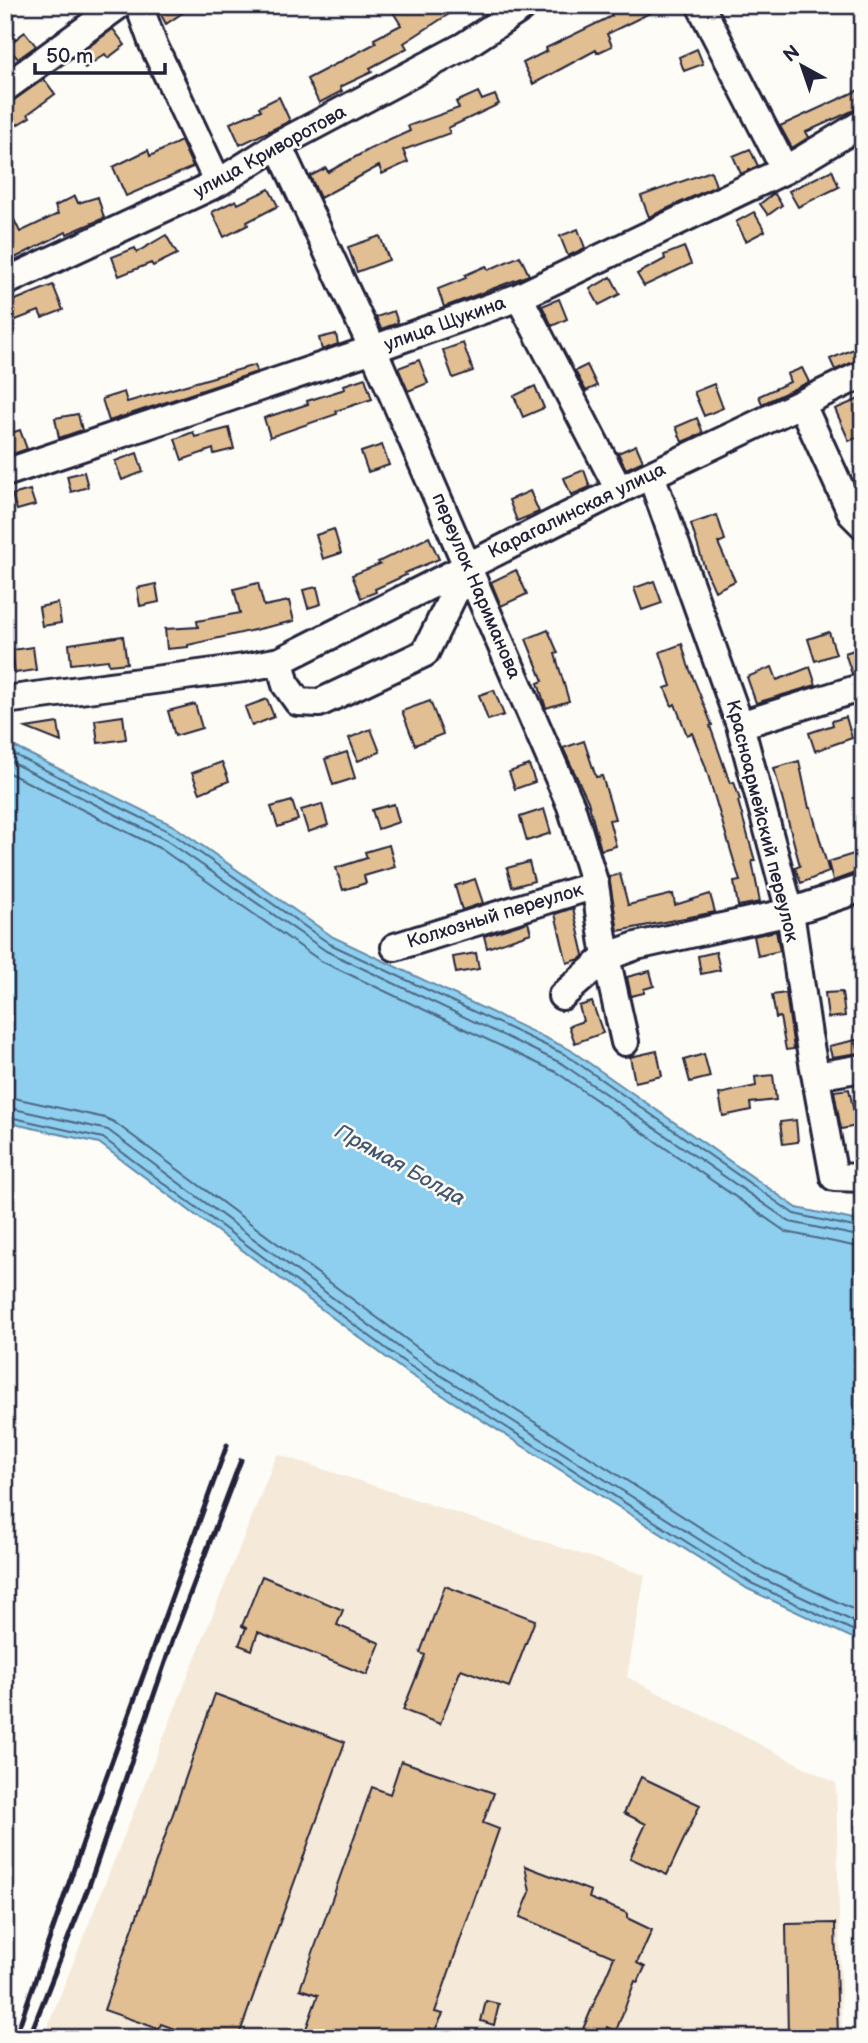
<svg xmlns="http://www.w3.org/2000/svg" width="868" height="2043" viewBox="0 0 868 2043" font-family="'Balsamiq Sans',sans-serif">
<rect width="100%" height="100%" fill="#fdfcf7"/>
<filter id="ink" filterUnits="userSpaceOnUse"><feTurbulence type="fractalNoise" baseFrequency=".0143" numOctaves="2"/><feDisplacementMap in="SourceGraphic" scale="14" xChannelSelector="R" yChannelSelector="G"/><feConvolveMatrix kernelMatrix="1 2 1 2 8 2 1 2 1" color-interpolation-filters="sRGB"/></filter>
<g filter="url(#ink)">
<path fill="#f5ead9" d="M277,1454L645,1575L627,1677L836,1783L842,2038H43Z"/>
<path fill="#8ecfef" stroke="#638aa7" stroke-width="2" d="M5,742L174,826L333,937L569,1049L797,1208L863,1222V1643L748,1589L403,1370L99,1143L5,1122Z"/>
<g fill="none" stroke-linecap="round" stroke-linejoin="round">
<path stroke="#4d6783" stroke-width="2" d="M5,750L170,832L330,944L566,1055L794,1214L863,1229
M5,759L166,840L326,951L561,1063L790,1222L863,1237
M5,771L161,849L321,961L556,1072L786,1232L863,1248
M5,1096L105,1118L114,1122L418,1348L761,1566L863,1614
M5,1107L108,1130L412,1357L755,1575L863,1626
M5,1116L103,1138L407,1364L751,1583L863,1635"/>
</g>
<path fill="#e1bf93" stroke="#22223b" stroke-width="2" d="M156,5H194L166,24Z
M404,5H463L404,43L407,48L370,68L372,72L340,87L342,91L319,103L307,79L376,43L374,39L401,25L393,12Z
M607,5H666L607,34L612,46L597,53L596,50L533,84L523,63L547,51L546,48L612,16Z
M113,29L125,45L108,58L105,54L85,68L76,56Z
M25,32L36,46L18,59L7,46Z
M697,49L703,64L684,71L679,57Z
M44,79L55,94L28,114L30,117L5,132V106Z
M863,88V106L806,132L809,137L792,148L780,126Z
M478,92L482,100L495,95L499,104L448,128L450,133L403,150L408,162L382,174L379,166L320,198L310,176L326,168L328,172L370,149L410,131L408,126L459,108L456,102Z
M279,97L290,121L240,145L230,123L261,110L259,107Z
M181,141L193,167L126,196L113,167L148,150L150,156Z
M750,149L758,166L741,174L733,156Z
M832,170L839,187L798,207L789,191Z
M711,171L716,186L649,217L641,196Z
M269,189L278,206L247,222L248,225L224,237L212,212L236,200L238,204Z
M774,193L782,205L768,215L760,204Z
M75,196L78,203L98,197L104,218L67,234L66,232L5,263V201L20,232L58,214L55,206Z
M754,212L765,231L746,241L736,222Z
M578,229L585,248L568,256L560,236Z
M166,235L177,254L153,266L151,263L119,276L112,257L135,248L137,252Z
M380,236L389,260L357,272L348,247Z
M684,247L691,264L644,286L637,274L665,259L664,255Z
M520,256L529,275L444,307L438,289L466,278L465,275L486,266L488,270Z
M611,277L620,294L599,305L590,289Z
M53,285L63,310L42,318L39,311L5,324V304Z
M559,299L567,319L552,326L542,306Z
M394,311L398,323L381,329L376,317Z
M336,334L338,344L322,350L319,338Z
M463,343L473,371L453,378L443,350Z
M863,345V358L835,370L830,359Z
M419,360L428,383L408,391L398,368Z
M255,365L257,372L109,421L102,399L124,392L127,402Z
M587,365L597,386L586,391L575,371Z
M802,368L809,382L762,404L759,396L790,382L787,374Z
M365,378L372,399L336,411L337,414L270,437L264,418L308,404L307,401L345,389L344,385Z
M714,384L723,408L704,416L694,392Z
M535,386L544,408L523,417L514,396Z
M859,399L863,407V435L849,441L835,409Z
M78,414L82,430L59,438L55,418Z
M697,418L703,433L682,442L676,427Z
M229,428L234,449L214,454L213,449L182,460L175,439L193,432L195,437Z
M20,430L27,449L7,456L5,435Z
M382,445L389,465L368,472L361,452Z
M636,445L643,461L626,469L618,453Z
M137,453L143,472L122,480L115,461Z
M584,470L590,487L571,495L564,478Z
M84,472L88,487L71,492L67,476Z
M30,490L35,505L17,510L12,495Z
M530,491L539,512L517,521L509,500Z
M717,515L725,540L718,543L735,581L715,591L704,566L691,524Z
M334,529L341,553L323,559L316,535Z
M429,537L439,559L405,573L406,575L375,589L376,592L361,598L352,575L380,564L378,562Z
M516,570L527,594L501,606L491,582Z
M654,581L662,603L642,610L634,588Z
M258,583L264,606L289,601L294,621L188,645V647L167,649L165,629L198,627L197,621L240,613L234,589Z
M156,584L159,602L140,606L137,588Z
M317,587L321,604L308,608L303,590Z
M58,603L61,623L42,626L39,607Z
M548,630L558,653L555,654L569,701L546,708L538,683L543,681L526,639Z
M829,632L836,654L815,661L808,639Z
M123,636L127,663L109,665L108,660L71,664L69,644Z
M682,644L688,665L712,725L710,726L730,783L734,782L740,800L738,801L755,861H752L760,902L738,906L734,882L740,881L705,765L692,733L687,735L675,704L672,706L665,688L671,686L660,652Z
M33,647L36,670L15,673L12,650Z
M863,647V672L852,674L845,653Z
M772,667L777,680L810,667L816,685L756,703L747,677Z
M494,690L504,715L488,720L479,695Z
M267,699L274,717L252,726L245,707Z
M430,701L443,734L415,745L402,711Z
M195,704L202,728L175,736L168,711Z
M123,716L126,739L98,743L95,720Z
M846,717L852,738L815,751L809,733L833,725L832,721Z
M58,723L61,742L26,728Z
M371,729L380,752L358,761L349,738Z
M584,741L596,777L602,776L615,819L609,820L616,846L601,850L588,801L563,748Z
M347,752L355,778L333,785L325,759Z
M799,761L809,808H811L829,872L801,883L795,868L800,866L774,768Z
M222,762L229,781L200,793L192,773Z
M529,765L535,782L515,789L509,772Z
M292,801L298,820L278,827L271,807Z
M322,804L328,825L308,832L301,810Z
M394,804L399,822L378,829L372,810Z
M544,809L551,833L527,841L520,817Z
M389,845L395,867L364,876L366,883L343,890L336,868L367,858L365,852Z
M863,851V870L833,881L828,862Z
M529,862L534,881L512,887L507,868Z
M620,874L628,905L673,894L675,905L710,894L715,912L618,931L609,877Z
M475,879L483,903L462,910L455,886Z
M573,908L584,955L580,959L567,963L555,914Z
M528,922L531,933L487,948L484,936Z
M776,931L780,951L758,956L754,936Z
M716,952L720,970L701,974L698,956Z
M476,953L479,969L456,973L453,957Z
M650,971L654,986L644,989V993L631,996L627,977Z
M842,992L845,1016L828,1018L825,993Z
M786,993L794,1049L786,1050L780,1017L776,1018L772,995Z
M592,1002L603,1033L575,1043L569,1026L583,1021L579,1006Z
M856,1040L859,1053L832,1057L829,1046Z
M657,1051L662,1076L635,1082L630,1057Z
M704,1054L710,1077L690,1082L684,1060Z
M773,1075L776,1100L750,1103L751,1110L723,1116L719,1094L756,1086L755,1077Z
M849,1089L857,1126L841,1129L834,1091Z
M796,1120L798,1142L783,1144L780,1122Z
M262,1576L343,1610L337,1625L380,1643L367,1675L258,1632L252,1650L239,1645L246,1628L242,1626Z
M445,1586L535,1620L509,1687L461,1669L440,1724L403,1710L425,1655L420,1653Z
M215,1694L345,1742L238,2038H200L161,2024L159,2029L104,2010Z
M401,1761L494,1793L483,1823L499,1829L435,2012L443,2014L435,2030L429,2028L425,2038L403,2032L401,2038H332L306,2029L318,1995L300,1989L372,1787L390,1794Z
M641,1777L700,1805L667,1875L630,1858L646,1824L624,1813Z
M525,1866L591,1891L589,1898L627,1913V1918L652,1930L637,1963L645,1967L638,1982L635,1981L616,2031L607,2027L602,2038H579L614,1957L520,1917L530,1892Z
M835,1923L838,2038H788L786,1924Z
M486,2001L499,2004L494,2025L481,2021Z"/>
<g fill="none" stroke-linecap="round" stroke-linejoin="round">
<g stroke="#22223b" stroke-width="32">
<path id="minor" d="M139,5L153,44L218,183
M700,5L785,170
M5,88L119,5
M278,145L373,349L571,806L595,885L606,957L625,1042
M5,282L218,183L278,145L464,46L526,5
M519,297L619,490
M802,405L852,514L863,525
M5,473L373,349L519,297L785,170L863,123
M651,475L740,725L790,912L808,1035L834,1177L863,1178
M280,661L286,685L298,702L319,703L425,653L468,565
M5,700L244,668L280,661L619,490L863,374
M740,725L863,687
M395,947L595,885
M562,996L606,957L636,946L790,912L863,888
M816,1076L863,1068"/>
</g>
<use href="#minor" stroke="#fdfcf7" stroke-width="26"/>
<path stroke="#22223b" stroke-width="5" d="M15,2038L95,1808L227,1445
M29,2038L90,1883L174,1636L241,1460"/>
</g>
</g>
<g text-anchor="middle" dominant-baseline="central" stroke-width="5" stroke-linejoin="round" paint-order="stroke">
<g font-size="19" fill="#22223b" stroke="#fdfcf7">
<text transform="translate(270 152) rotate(-29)">улица Криворотова</text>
<text transform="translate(445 324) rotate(-20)">улица Щукина</text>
<text transform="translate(577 511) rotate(-26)">Карагалинская улица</text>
<text transform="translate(476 586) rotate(67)">переулок Нариманова</text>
<text transform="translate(762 821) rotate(76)">Красноармейский переулок</text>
<text transform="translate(495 916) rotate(-17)">Колхозный переулок</text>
</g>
<g font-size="21" font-style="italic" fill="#425671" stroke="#fdfcf7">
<text transform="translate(400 1165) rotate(29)">Прямая Болда</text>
</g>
</g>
<rect width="868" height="2043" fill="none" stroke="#fdfcf7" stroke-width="28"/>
<rect x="14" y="14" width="840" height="2015" fill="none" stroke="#22223b" stroke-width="2.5" filter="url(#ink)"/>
<g transform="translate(802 66) rotate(320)" stroke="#fdfcf7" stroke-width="5" paint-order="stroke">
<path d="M0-5L12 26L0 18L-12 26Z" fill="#22223b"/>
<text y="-10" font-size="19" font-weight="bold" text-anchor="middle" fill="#22223b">N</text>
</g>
<path d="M35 63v10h130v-10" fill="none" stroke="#22223b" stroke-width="3.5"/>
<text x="46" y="63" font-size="21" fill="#22223b" stroke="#fdfcf7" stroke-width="5" paint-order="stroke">50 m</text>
</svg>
